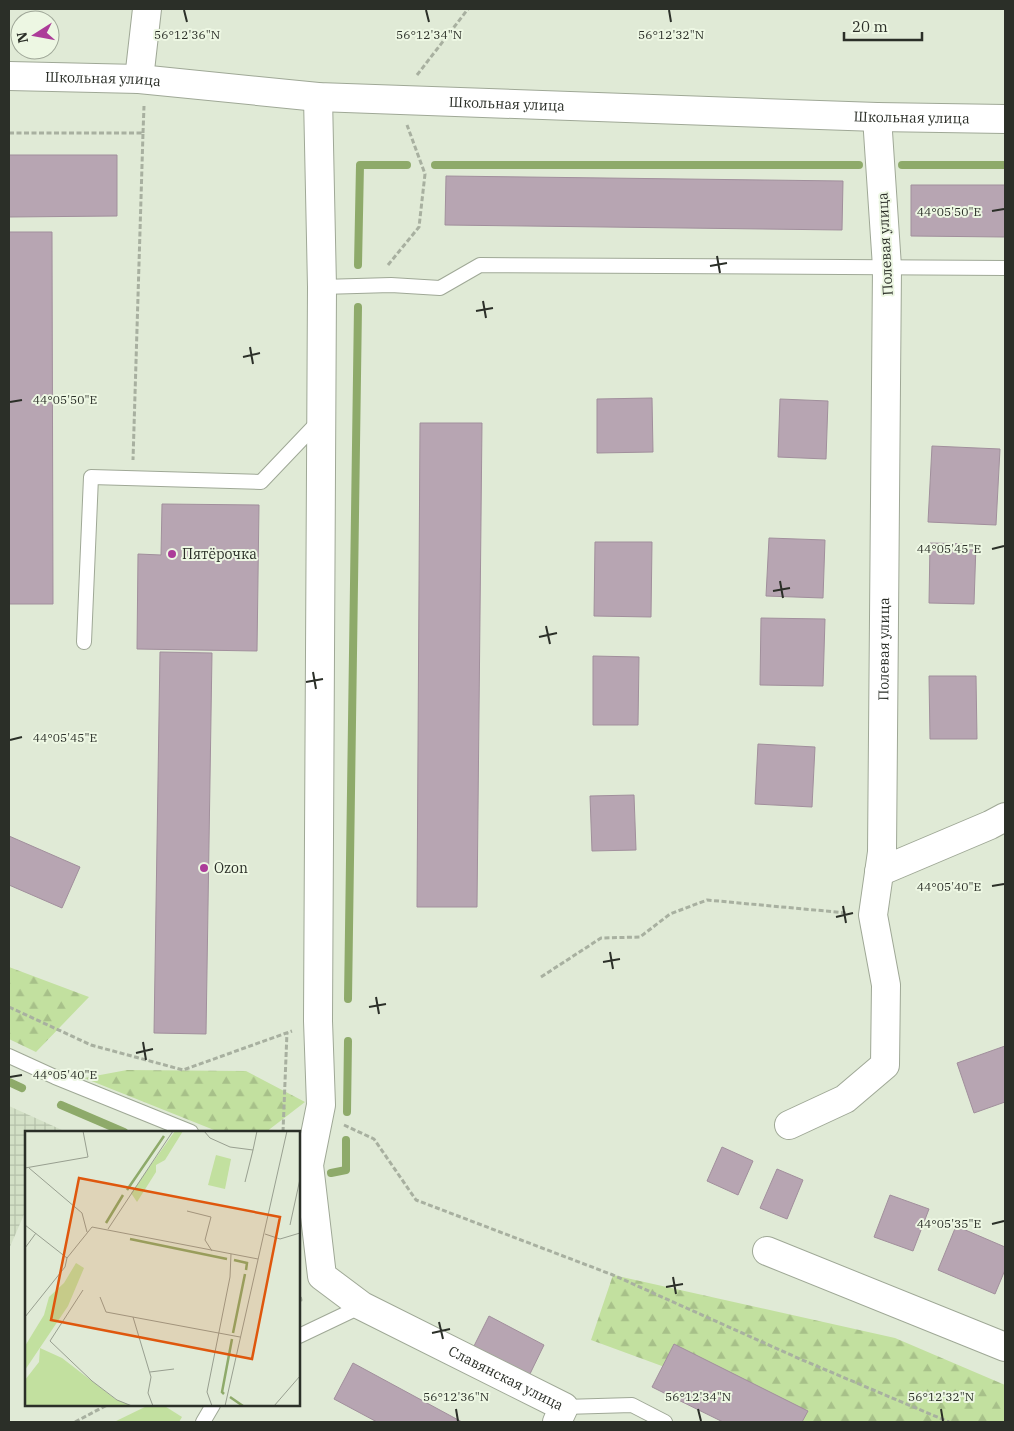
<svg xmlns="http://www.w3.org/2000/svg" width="1014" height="1431" viewBox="0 0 1014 1431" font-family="'IBM Plex Serif',serif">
<defs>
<pattern id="industrial-grid" width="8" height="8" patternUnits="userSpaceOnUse" patternTransform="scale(1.25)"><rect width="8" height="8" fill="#d3e0c6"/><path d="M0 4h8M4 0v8" fill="none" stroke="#b5c0aa"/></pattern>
<pattern id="forest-firs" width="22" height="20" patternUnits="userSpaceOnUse" patternTransform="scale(1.25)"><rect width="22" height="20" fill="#c2e09f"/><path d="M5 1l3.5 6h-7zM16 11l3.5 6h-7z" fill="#a7c089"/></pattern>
</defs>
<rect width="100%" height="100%" fill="#e0ead6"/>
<path fill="url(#industrial-grid)" d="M9,1106L62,1130L61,1132H26V1210L9,1249Z"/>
<path fill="url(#forest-firs)" d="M9,967L89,997L36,1052L9,1039Z
M127,1070L246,1071L305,1102L266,1132H219L84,1078Z
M613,1275L895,1338L1005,1385V1422H793L741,1395L591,1340Z"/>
<path fill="#c2e09f" d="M149,1405H163L182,1417L179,1422H114Z"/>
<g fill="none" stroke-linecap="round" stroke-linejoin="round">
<path stroke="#8eaa6a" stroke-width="8" d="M435,165H859
M902,165H1005
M358,265L360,165H407
M348,999L358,307
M9,1082L22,1088
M61,1105L124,1132
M347,1112L348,1041
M331,1173L346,1170V1140"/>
</g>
<path fill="#b7a5b2" stroke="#a18f9c" d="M9,155H117V216L9,217Z
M446,176L843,181L842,230L445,225Z
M911,185H1005V237L911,236Z
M9,232H52L53,604H9Z
M652,398L653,452L597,453V399Z
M780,399L828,401L826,459L778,457Z
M420,423H482L477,907H417Z
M932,446L1000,449L996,525L928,522Z
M162,504L259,505L257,651L137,649L138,554L161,555Z
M769,538L825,540L823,598L766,596Z
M595,542H652L651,617L594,616Z
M930,543L976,544L974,604L929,603Z
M761,618L825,619L823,686L760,685Z
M160,652L212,653L206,1034L154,1033Z
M593,656L639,657L638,725H593Z
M929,676H976L977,739H930Z
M758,744L815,747L812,807L755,804Z
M634,795L636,850L592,851L590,796Z
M9,836L80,867L62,908L9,885Z
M1005,1046V1102L974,1113L957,1063Z
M722,1147L753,1161L738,1195L707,1181Z
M777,1169L803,1180L787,1219L760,1208Z
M890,1195L929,1209L913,1251L874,1237Z
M956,1226L1005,1247V1270L995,1294L938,1270Z
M489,1316L544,1345L528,1378L472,1350Z
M674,1344L808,1411L802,1422H723L652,1387Z
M353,1363L462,1422H377L334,1399Z"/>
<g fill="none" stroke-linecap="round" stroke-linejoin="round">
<g stroke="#9fa896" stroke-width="16">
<path id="service" d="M322,287L391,285L440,288L480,265L1005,268
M84,642L91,477L261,482L320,420
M9,1056L55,1077L191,1132
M299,1336L362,1306
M564,1407L632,1405L665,1422
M203,1422L213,1405"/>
</g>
<g stroke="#9fa896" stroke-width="30">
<g id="minor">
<path id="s1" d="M9,76L139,79L318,97L877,117L1005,119"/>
<path d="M139,79L147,9"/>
<path id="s2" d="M318,97L322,287L318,1021L321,1105L309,1165L322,1276L362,1306L564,1407L557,1422"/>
<path d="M879,872L990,825L1005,817"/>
<path id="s3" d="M789,1125L845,1099L885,1065L886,985L873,915L882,852L887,267L877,117"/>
<path d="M767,1251L1005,1347"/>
</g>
</g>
<path stroke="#a8b0a0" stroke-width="3" stroke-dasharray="5 2.5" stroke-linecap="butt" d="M417,75L468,9
M9,133H143L133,460
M143,133L144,106
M388,265L419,227L425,174L407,125
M541,977L601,938L640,937L670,914L707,900L847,913
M9,1007L91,1045L183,1070L292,1031
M344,1125L374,1139L416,1200L613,1275L800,1359L949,1422
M283,1132L287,1032
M299,1300H301L299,1292
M75,1422L107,1405"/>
<use href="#service" stroke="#fff" stroke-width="14"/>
<use href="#minor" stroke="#fff" stroke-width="28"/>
</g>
<path fill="none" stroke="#2b2f28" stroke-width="2" d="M184,10L187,22M426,10L429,22M669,10L671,22M992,211L1004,209M717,256L720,273M710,266L727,263M483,301L486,318M476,311L493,308M250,347L253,364M243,357L260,353M10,402L22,400M992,549L1004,546M780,581L783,598M773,591L790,588M546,626L550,644M539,637L557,633M313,672L316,689M306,682L323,679M10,740L22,737M992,886L1004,884M843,906L846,923M836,917L853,913M610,952L613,969M603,962L620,959M376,997L379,1014M369,1007L386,1004M143,1042L146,1060M136,1053L153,1049M10,1077L22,1075M992,1224L1004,1221M673,1277L676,1294M666,1287L683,1284M439,1322L443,1339M432,1333L450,1329M456,1409L458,1421M698,1409L701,1421M941,1409L943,1421"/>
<g fill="#ac3c99" stroke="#edf7e3" stroke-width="2">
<circle cx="172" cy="554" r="5"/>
<circle cx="204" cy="868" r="5"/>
</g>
<g text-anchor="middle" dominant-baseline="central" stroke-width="4" stroke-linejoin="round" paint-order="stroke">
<g font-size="14" fill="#2b2f28" stroke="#edf7e3">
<text stroke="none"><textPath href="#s1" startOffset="94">Школьная улица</textPath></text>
<text stroke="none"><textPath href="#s1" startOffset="499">Школьная улица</textPath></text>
<text stroke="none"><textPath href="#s1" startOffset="904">Школьная улица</textPath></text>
<text transform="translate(885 244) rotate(-93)">Полевая улица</text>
<text stroke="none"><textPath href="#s3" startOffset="532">Полевая улица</textPath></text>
<text stroke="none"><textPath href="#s2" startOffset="1392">Славянская улица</textPath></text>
</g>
<g font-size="14" fill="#2b2f28" stroke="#edf7e3" text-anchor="start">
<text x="182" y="554">Пятёрочка</text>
<text x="214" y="868">Ozon</text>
</g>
</g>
<g transform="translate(25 1131)">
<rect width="275" height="275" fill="#e0ead6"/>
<path d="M15,217L37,227L90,268L107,275H0V249L14,231Z" fill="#c2e09f"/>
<path d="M150,0H158L140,29L131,34V41L112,71L106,62ZM51,132L59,137L43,175L0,239V215L19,184L24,166L39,152Z" fill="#c2e09f"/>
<path d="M191,24L206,28L200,58L183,54Z" fill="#c2e09f"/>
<path fill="none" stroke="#8eaa6a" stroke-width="2.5" d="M102,59L139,5M81,92L98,64M105,108L202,128M209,129L222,132L221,139M208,202L220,143M199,263L197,261L207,208M205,266L218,275"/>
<path fill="none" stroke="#989f90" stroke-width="1" d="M179,0L185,7L205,16L228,19L232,0M0,37L63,26L58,0M4,37L57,82L62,101M220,51L228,19M162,80L186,86L180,109L187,120M0,94L42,127L67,96L233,128M265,94L275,48M83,98L148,0M240,103L255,108L275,102M0,117L11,102M58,159L25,210L67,250L92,269L107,275M75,166L81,181L215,206M0,186L40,136L42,127M108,186L126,246L123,262L128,275M125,241L149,238M187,275L182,261L205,146L206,123M200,275L262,0M249,275L275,245"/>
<path fill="#df570d" fill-opacity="0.15" stroke="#df570d" stroke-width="2.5" d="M54,47L255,86L227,228L26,189Z"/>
<rect width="275" height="275" fill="none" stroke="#2b2f28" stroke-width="2.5"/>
</g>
<g font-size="12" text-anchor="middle" fill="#2b2f28" stroke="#edf7e3" stroke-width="4" stroke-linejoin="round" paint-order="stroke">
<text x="187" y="39">56°12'36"N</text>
<text x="429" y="39">56°12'34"N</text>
<text x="671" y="39">56°12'32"N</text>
<text x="949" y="216">44°05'50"E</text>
<text x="65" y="404">44°05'50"E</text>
<text x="949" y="553">44°05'45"E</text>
<text x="65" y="742">44°05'45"E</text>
<text x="949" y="891">44°05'40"E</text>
<text x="65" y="1079">44°05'40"E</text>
<text x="949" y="1228">44°05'35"E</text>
<text x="456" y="1401">56°12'36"N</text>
<text x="698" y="1401">56°12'34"N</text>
<text x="941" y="1401">56°12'32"N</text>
</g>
<rect width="1014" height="1431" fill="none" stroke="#2b2f28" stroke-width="20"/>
<g transform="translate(35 35) rotate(259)"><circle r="24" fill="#edf7e3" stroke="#9fa798"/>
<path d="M0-4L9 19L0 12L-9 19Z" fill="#ac3c99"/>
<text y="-8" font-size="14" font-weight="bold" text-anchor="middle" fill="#2b2f28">N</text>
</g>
<path d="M844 32v8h78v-8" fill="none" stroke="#2b2f28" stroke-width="2.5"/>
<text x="852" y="32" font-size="15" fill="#2b2f28" stroke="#edf7e3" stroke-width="4" paint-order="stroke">20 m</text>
</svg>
